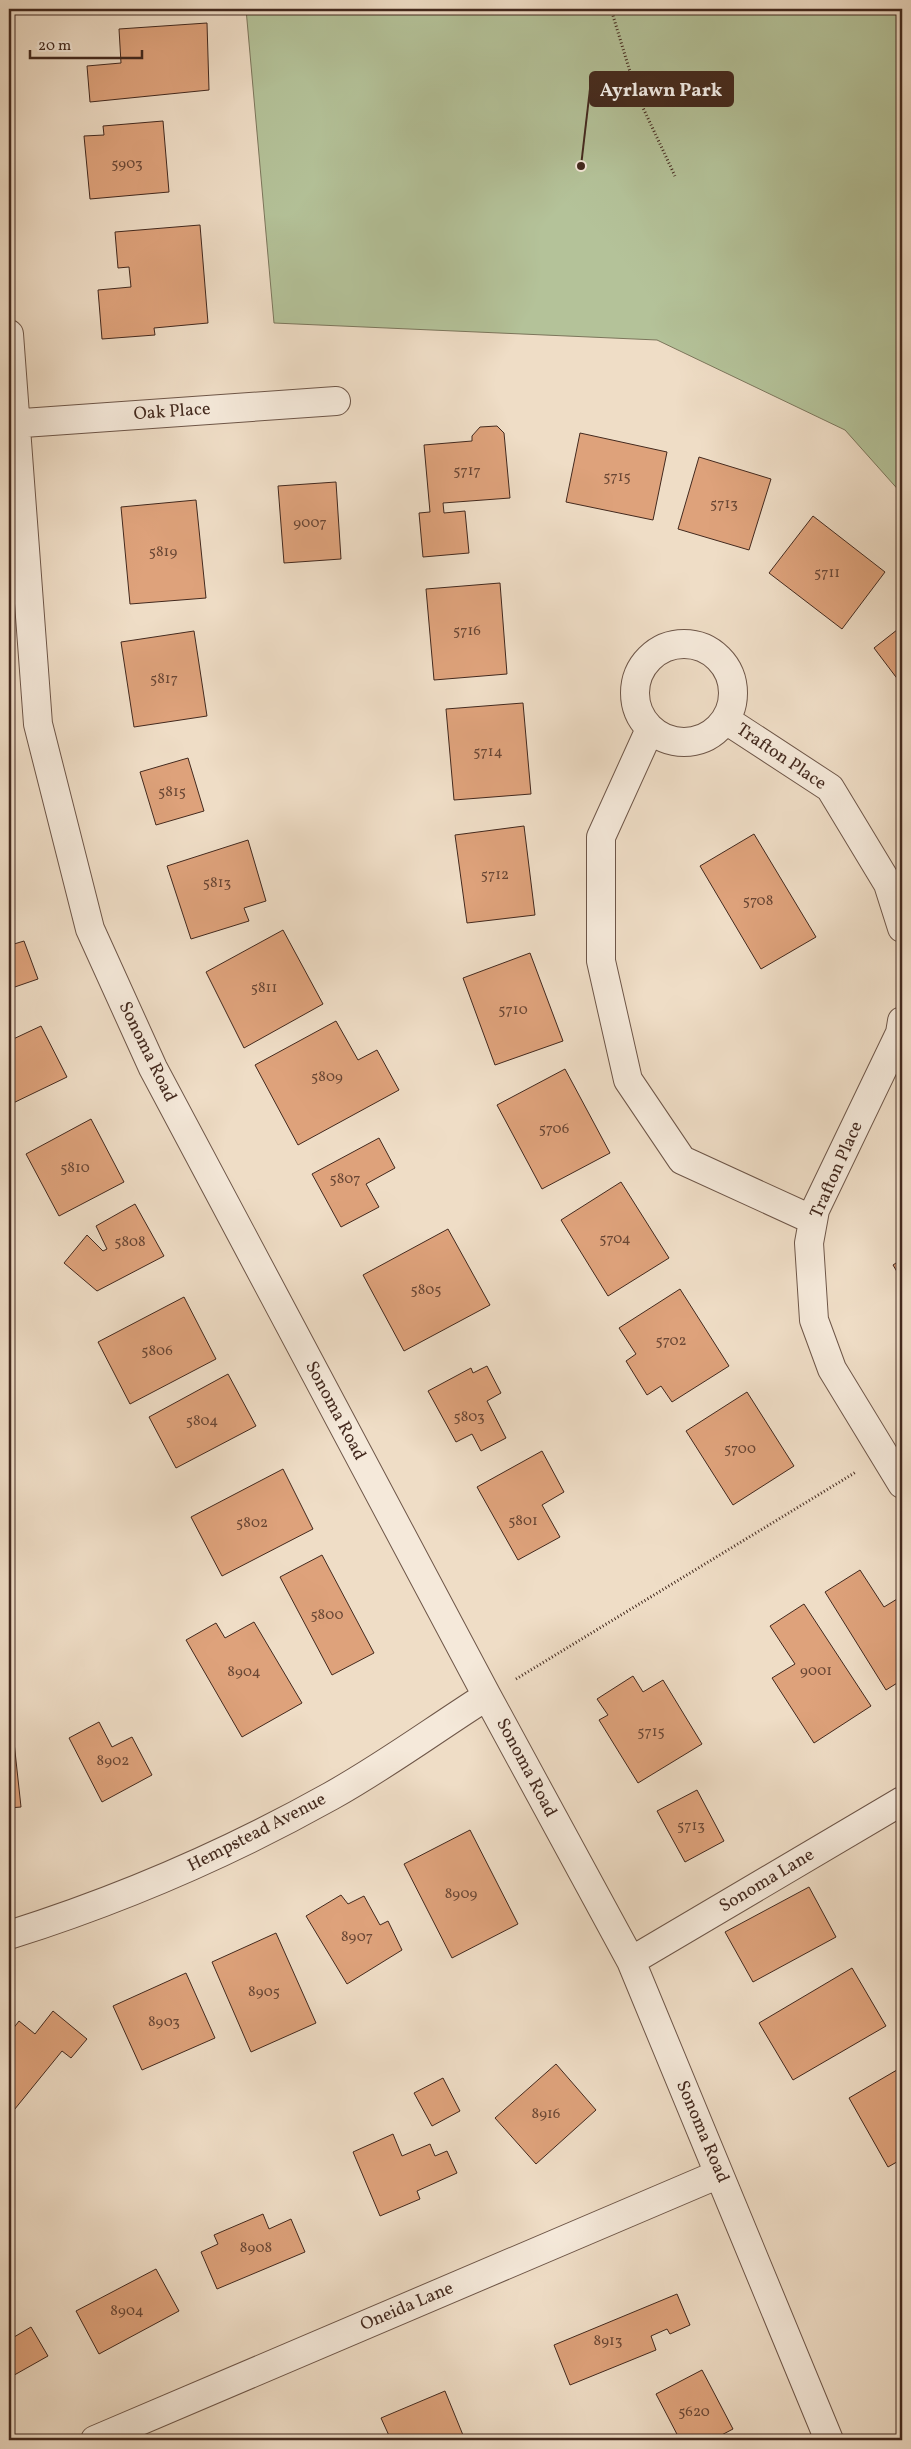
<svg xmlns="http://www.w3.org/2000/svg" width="911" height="2449" viewBox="0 0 911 2449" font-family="Vollkorn,serif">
<rect width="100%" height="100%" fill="#efddc6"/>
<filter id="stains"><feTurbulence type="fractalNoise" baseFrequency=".004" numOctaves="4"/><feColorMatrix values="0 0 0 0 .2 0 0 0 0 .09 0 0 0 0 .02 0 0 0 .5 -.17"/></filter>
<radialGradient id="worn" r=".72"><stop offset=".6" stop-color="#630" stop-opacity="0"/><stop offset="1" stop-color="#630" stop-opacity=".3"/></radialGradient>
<path fill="#b4c299" stroke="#7c765c" d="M246,9H902V494L845,430L657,340L274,323Z"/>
<path fill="#dea27b" stroke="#43291e" d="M207,23L209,90L90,102L87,66L121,63L119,29Z
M163,121L169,192L90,199L84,136L104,135L103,126Z
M200,225L208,323L154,328L155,335L102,339L98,290L131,287L129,267L118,268L115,232Z
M497,426L504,433L510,498L443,503L444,513L465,511L469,553L423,557L419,513L430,512L424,445L472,441V436L480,427Z
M580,433L667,452L653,520L566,502Z
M699,457L771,479L749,550L678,529Z
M336,482L341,559L284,563L278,486Z
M196,500L206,598L130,604L121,507Z
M813,516L885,572L842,629L769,573Z
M500,583L507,674L434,680L426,589Z
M902,626V685L874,648Z
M194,631L207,716L134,727L121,642Z
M523,703L531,794L454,800L446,709Z
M188,758L204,811L156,825L140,772Z
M524,826L535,915L467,923L455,835Z
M754,834L816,937L761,969L700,866Z
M248,840L266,901L244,908L249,921L191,939L167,866Z
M283,930L323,1004L244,1048L206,972Z
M9,931L14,944L24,941L38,979L9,989Z
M530,953L563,1041L495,1065L463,978Z
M336,1021L358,1060L377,1050L399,1090L298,1145L255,1065Z
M41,1026L67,1077L9,1105V1041Z
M565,1069L610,1153L542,1189L497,1105Z
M91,1119L124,1182L59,1216L26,1154Z
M379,1138L395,1168L366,1184L379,1207L341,1227L312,1174Z
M621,1182L669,1258L608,1296L561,1220Z
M135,1204L164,1256L97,1291L64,1263L87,1235L103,1251L107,1249L96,1226Z
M448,1229L490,1305L404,1351L363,1275Z
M902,1259V1280L893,1265Z
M680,1289L729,1366L672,1402L661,1386L647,1395L626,1361L636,1354L619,1328Z
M184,1297L216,1359L130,1404L98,1342Z
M487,1366L501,1393L487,1401L506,1438L481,1451L472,1434L456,1442L428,1391L471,1368L473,1373Z
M228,1374L256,1426L176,1468L149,1417Z
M747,1392L794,1466L733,1505L686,1431Z
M542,1451L564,1492L542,1505L560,1537L518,1560L477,1487Z
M283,1469L313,1529L222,1576L191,1517Z
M322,1555L374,1653L332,1675L280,1577Z
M860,1570L884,1607L902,1596V1680L886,1690L825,1592Z
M804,1604L871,1706L814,1743L772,1678L795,1664L770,1626Z
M254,1622L302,1703L242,1737L186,1640L216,1623L225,1638Z
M633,1676L643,1692L663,1680L702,1744L638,1783L599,1720L608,1715L597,1699Z
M99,1722L112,1747L132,1737L152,1775L102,1802L69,1738Z
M9,1742H14L21,1807L9,1808Z
M697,1790L724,1841L685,1862L657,1811Z
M470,1830L518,1924L452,1958L404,1864Z
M809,1887L836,1937L753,1982L725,1932Z
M341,1895L348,1904L364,1896L380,1925L388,1921L402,1950L347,1984L306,1916Z
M276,1933L316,2023L251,2052L212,1962Z
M852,1968L886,2026L793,2080L759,2023Z
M186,1973L215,2038L142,2070L113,2006Z
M53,2011L87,2039L71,2058L62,2051L10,2115L9,2034L19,2021L35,2034Z
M556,2064L596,2110L536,2164L495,2118Z
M902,2067V2159L888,2167L849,2098Z
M443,2078L460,2111L432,2126L414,2093Z
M393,2134L402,2156L430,2144L435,2156L447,2151L457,2173L417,2191L420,2199L380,2216L353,2152Z
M263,2214L269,2229L291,2219L305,2252L217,2289L201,2252L218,2244L214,2235Z
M156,2269L179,2311L99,2354L76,2311Z
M677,2294L690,2325L670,2334L667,2329L651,2336L656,2350L570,2385L554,2345Z
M31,2327L48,2356L9,2378V2340Z
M702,2370L733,2429L712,2440H680L656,2394Z
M445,2391L465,2440H391L381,2418Z"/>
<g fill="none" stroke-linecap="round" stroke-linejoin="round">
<g stroke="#6e5648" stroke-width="30">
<path id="minor" d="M9,334L38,724L90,929L153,1068L487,1696L631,1961L829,2440
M9,424L336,401
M635 693a49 49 0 1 1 98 0a49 49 0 1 1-98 0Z
M726,720L830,788L888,884L902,928
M650,729L601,837V961L628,1080L682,1160L813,1220
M902,1021L900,1033L815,1210L809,1243L814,1320L832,1369L902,1484
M9,1935C120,1900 229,1853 331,1796C385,1766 435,1729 487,1696
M631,1961L902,1801
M95,2440L719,2174"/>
</g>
<path stroke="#43291e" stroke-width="3" stroke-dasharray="1 2.5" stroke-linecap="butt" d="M611,9L637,95L675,176
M516,1679L856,1472"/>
<use href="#minor" stroke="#f5e9da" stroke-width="28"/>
</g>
<g text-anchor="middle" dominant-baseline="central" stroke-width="4" stroke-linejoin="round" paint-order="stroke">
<g font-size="15" fill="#6a4735">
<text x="127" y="164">5903</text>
<text x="467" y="471">5717</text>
<text x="617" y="477">5715</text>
<text x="724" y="504">5713</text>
<text x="310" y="523">9007</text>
<text x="163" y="552">5819</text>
<text x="827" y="573">5711</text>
<text x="467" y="631">5716</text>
<text x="164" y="679">5817</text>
<text x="488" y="752">5714</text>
<text x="172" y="792">5815</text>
<text x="495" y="875">5712</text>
<text x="217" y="883">5813</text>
<text x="758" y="901">5708</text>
<text x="264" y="988">5811</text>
<text x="513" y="1010">5710</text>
<text x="327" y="1077">5809</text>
<text x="554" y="1129">5706</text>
<text x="75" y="1168">5810</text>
<text x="345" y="1179">5807</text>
<text x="615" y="1239">5704</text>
<text x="130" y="1242">5808</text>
<text x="426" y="1290">5805</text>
<text x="671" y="1341">5702</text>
<text x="157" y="1351">5806</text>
<text x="469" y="1417">5803</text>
<text x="202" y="1421">5804</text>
<text x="740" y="1449">5700</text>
<text x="523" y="1521">5801</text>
<text x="252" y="1523">5802</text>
<text x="327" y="1615">5800</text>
<text x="816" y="1671">9001</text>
<text x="244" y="1672">8904</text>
<text x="651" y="1732">5715</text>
<text x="113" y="1761">8902</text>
<text x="691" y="1826">5713</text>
<text x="461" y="1894">8909</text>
<text x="357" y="1937">8907</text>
<text x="264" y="1992">8905</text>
<text x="164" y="2022">8903</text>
<text x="546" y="2114">8916</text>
<text x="256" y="2248">8908</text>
<text x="127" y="2311">8904</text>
<text x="608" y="2341">8913</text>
<text x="694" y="2412">5620</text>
</g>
<g font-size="18" fill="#43291e" stroke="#f5e9da">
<text transform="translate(172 412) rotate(-4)">Oak Place</text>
<text transform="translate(781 757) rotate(34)">Trafton Place</text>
<text transform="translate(147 1052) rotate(64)">Sonoma Road</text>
<text transform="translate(837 1170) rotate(-66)">Trafton Place</text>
<text transform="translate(335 1411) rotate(62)">Sonoma Road</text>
<text transform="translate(526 1768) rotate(62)">Sonoma Road</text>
<text transform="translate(257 1833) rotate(-27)">Hempstead Avenue</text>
<text transform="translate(767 1881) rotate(-31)">Sonoma Lane</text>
<text transform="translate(702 2132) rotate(67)">Sonoma Road</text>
<text transform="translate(407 2307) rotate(-23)">Oneida Lane</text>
</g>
</g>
<path fill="none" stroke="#43291e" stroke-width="2" d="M581 166L590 89"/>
<circle fill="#43291e" stroke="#f5e9da" stroke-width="2" cx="581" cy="166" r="5"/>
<rect fill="#43291e" stroke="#43291e" stroke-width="2" x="590" y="72" width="143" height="34" rx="5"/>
<g font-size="19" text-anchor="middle" font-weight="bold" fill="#fff">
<text x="661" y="96">Ayrlawn Park</text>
</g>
<rect width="911" height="2449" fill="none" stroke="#efddc6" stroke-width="30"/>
<rect x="10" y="10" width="891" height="2429" fill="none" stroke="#43291e" stroke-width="2.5"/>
<rect x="15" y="15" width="881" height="2419" fill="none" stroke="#43291e"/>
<path d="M30 50v8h112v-8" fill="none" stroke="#43291e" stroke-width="2.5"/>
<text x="38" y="50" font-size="15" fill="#43291e" stroke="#f5e9da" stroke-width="4" paint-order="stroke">20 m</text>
<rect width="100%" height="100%" filter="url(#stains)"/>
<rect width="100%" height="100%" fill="url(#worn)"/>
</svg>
